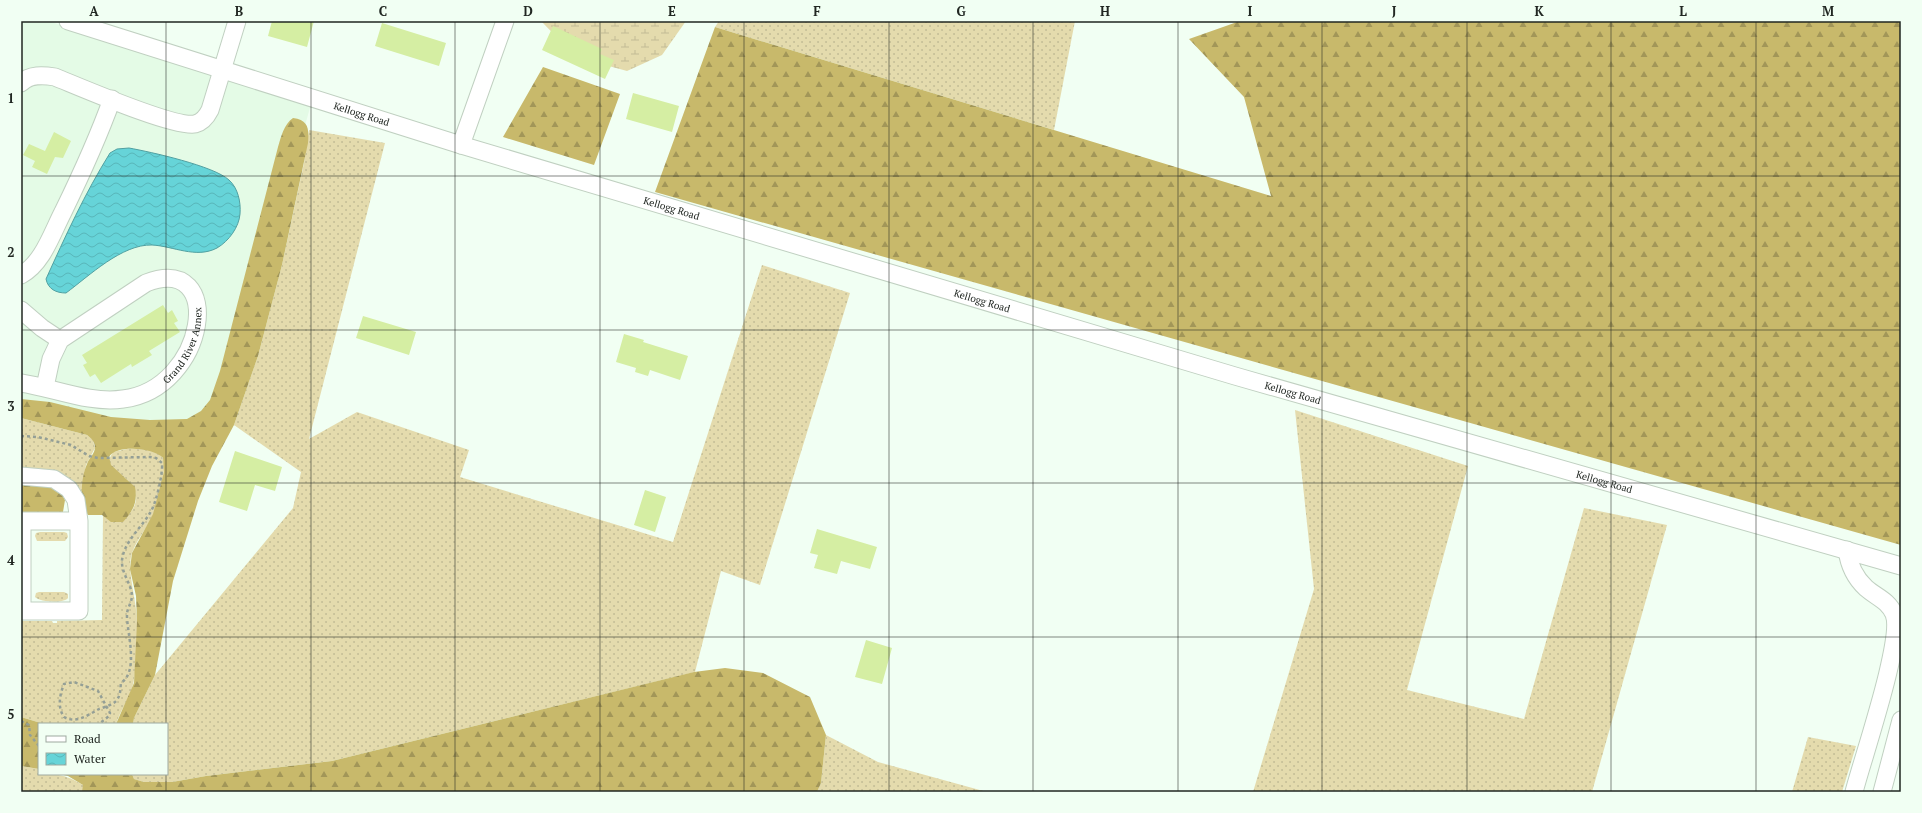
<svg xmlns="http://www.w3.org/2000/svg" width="1922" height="813" viewBox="0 0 1922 813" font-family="'PT Serif',serif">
<defs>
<pattern id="grass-dots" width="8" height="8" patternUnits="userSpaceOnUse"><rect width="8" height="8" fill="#e4dbad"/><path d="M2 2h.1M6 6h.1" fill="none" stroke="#c3bc95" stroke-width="1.8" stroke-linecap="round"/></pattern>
<pattern id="forest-firs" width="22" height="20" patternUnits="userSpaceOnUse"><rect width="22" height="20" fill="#c8b96b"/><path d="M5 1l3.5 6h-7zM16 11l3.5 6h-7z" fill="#a29658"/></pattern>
<pattern id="wetland-marsh" width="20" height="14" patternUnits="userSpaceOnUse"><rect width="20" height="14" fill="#e4dbad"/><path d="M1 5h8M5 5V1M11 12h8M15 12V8" fill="none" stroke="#c3bc95"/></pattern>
<pattern id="water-waves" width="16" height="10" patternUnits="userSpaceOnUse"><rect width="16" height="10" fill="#66d4d8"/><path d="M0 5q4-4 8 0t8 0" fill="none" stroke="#58b6b9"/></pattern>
</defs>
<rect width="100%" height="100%" fill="#f1fff3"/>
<path fill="#e4fbe6" d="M21,21H48L311,104L217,442L21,411Z"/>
<path fill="url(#grass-dots)" d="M719,21H1075L1054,130L715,27Z
M309,130L385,143L309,439L357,412L469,450L460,477L673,542L762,265L850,293L760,585L721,571L695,672L332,761L206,776L172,782H144L134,779L132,774H167V724H133L134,718L155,675L293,508L301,472L234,425L258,356L282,265L304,163Z
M1295,410L1468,466L1407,690L1524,719L1584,508L1667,525L1592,792H1253L1314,589Z
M21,418L87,435L93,440L95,448L86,465L83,480L84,502C69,468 55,469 21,468Z
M127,449C136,449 160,448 163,459C167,472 159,503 153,515C147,528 137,539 132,553C126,570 137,601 137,622C137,637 137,675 132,688C128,701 120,711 116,724H44L21,717V621H52L53,623H57V621L102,620L103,515L106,518L127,516C132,512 135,506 136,500C138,479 115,476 108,461L113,452Z
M40,532H64L67,533L68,537L65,541H37L35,536L36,533Z
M39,592H64L68,594V598C63,604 40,602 35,597L36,593Z
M826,735L878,762L987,792H817L821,783Z
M1808,737L1856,746L1842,792H1792Z
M21,766L39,769V774C59,774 66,775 83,785V791L21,792Z"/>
<path fill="url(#forest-firs)" d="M1240,21H1901V545L655,192L715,27L1271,196L1244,97L1189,39Z
M543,67L620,94L594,165L503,137Z
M293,118C309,120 309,129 308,143L282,265L258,356L234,425L212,466L198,501L173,581L155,675L134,718L133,724H116L134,683L137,622L136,596L130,569L132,553L153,514L164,472L163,458C155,448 116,444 109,457L111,465L135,487C138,502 133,511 123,522H111L102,515H88C79,503 81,477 87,464C89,458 95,454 95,447C95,442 91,438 87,435L21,418V399L50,402L111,417L150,420L187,419L201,411L210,400L220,371L278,147C281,137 284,124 293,118Z
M21,484C36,485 58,484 65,500L63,512L59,515L21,516Z
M725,668L763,673L810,697L826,735L821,783L817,792H82L83,785L68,776L59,774H132L134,779L144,782H172L206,776L332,761L694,672Z
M21,717L44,724H39V769L21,766Z"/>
<path fill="url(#wetland-marsh)" d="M541,21H686L662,55L627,71L576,57Z"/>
<path fill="url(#water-waves)" stroke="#51a0a1" d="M129,148C151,152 214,166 229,180C238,188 241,202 240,214C239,227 229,241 217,248C196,259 173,246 152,245C122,244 89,276 66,293C56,293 48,289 46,279C65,237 85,193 110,153L117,149Z"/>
<path fill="#d5eea3" d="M272,21H314L307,47L268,36Z
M382,23L446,43L439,66L375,46Z
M553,26L602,49L600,54L614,60L605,79L542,50Z
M633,93L679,106L672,132L626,119Z
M54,132L71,141L63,158L55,157L47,174L32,167L35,161L23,155L29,144L45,151Z
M163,305L168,313L172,310L178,321L174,323L180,332L149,351L152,355L132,367L131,364L101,383L95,374L90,377L83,365L87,363L82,355Z
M363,316L416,332L409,355L356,338Z
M624,334L644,340L643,342L688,356L680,380L650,370L648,376L635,372L636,368L616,362Z
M235,451L282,467L275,491L255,485L247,511L219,502Z
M645,490L666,497L655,532L634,525Z
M817,529L877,547L870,569L841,561L837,574L814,568L818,555L810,553Z
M866,640L892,648L882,684L855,677Z"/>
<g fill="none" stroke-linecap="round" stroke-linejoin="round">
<g stroke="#c0d0c1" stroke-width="19">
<g id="minor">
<path id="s1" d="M68,21L461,145L1235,376L1901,566"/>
<path d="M21,83C30,74 43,75 55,77C80,87 174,128 195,124C203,122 207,116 210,110L237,21"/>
<path d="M461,145L505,21"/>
<path d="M21,275C43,263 52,233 63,212C81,175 98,138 112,99"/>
<path d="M21,310L42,328L60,340"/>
<path id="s2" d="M21,383C54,388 90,404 123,399C207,389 227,252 146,283L60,340L51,359L45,387"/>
<path d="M21,476L54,479L69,489L76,500L79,521V611H22V521H79"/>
<path d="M1847,550C1849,565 1854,577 1866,588C1876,597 1888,600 1894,614C1904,639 1862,760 1854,792"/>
<path d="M1882,792L1901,720"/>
</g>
</g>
<path stroke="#949f96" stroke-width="2.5" stroke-dasharray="3 3" stroke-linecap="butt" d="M21,436L38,437L71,445L89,456L98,458L150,457L156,458L162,463C163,474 156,504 150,513C141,528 124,542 122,560C121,573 131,583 132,595C132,602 128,607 127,613C126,631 140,670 121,683C120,690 121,695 116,701C112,705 105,707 99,709C88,715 76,724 64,717C57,707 60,694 64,684L74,682L98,691L110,713L109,716L99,724
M21,721L29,725L30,735L39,746"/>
<use href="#minor" stroke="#fff" stroke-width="17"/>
</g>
<path fill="none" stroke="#212722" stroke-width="1" stroke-opacity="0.55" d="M166,21V724M311,21V792M455,21V792M600,21V792M744,21V792M889,21V792M1033,21V792M1178,21V792M1322,21V792M1467,21V792M1611,21V792M1756,21V792M21,176H1901M21,330H1901M21,483H1901M21,637H1901M166,774V792"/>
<g text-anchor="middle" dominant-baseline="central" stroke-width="3" stroke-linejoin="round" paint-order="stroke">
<g font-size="10" fill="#212722" stroke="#f1fff3">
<text stroke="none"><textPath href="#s1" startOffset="308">Kellogg Road</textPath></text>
<text stroke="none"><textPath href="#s1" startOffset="632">Kellogg Road</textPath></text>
<text stroke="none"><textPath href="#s1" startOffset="956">Kellogg Road</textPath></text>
<text stroke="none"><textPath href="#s2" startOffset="191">Grand River Annex</textPath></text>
<text stroke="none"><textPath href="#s1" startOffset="1280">Kellogg Road</textPath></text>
<text stroke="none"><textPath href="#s1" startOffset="1604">Kellogg Road</textPath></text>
</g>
</g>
<rect width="1922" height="813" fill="none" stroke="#f1fff3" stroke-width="44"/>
<rect x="38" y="723" width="130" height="52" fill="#f1fff3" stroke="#9ea99f"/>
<rect x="46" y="736" width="20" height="6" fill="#ffffff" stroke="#9ea99f"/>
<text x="74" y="743" font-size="12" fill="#212722">Road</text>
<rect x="46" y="753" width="20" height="12" fill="url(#water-waves)" stroke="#9ea99f"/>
<text x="74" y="763" font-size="12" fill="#212722">Water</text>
<rect x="22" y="22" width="1878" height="769" fill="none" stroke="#212722" stroke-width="1.5"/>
<g font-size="13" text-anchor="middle" font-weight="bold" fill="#212722">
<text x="94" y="16">A</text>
<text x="239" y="16">B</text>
<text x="383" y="16">C</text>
<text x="528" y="16">D</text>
<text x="672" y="16">E</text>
<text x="817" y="16">F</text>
<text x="961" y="16">G</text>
<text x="1105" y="16">H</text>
<text x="1250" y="16">I</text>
<text x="1394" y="16">J</text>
<text x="1539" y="16">K</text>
<text x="1683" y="16">L</text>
<text x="1828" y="16">M</text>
<text x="11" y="103">1</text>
<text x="11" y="257">2</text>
<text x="11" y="411">3</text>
<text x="11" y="565">4</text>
<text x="11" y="719">5</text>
</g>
</svg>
